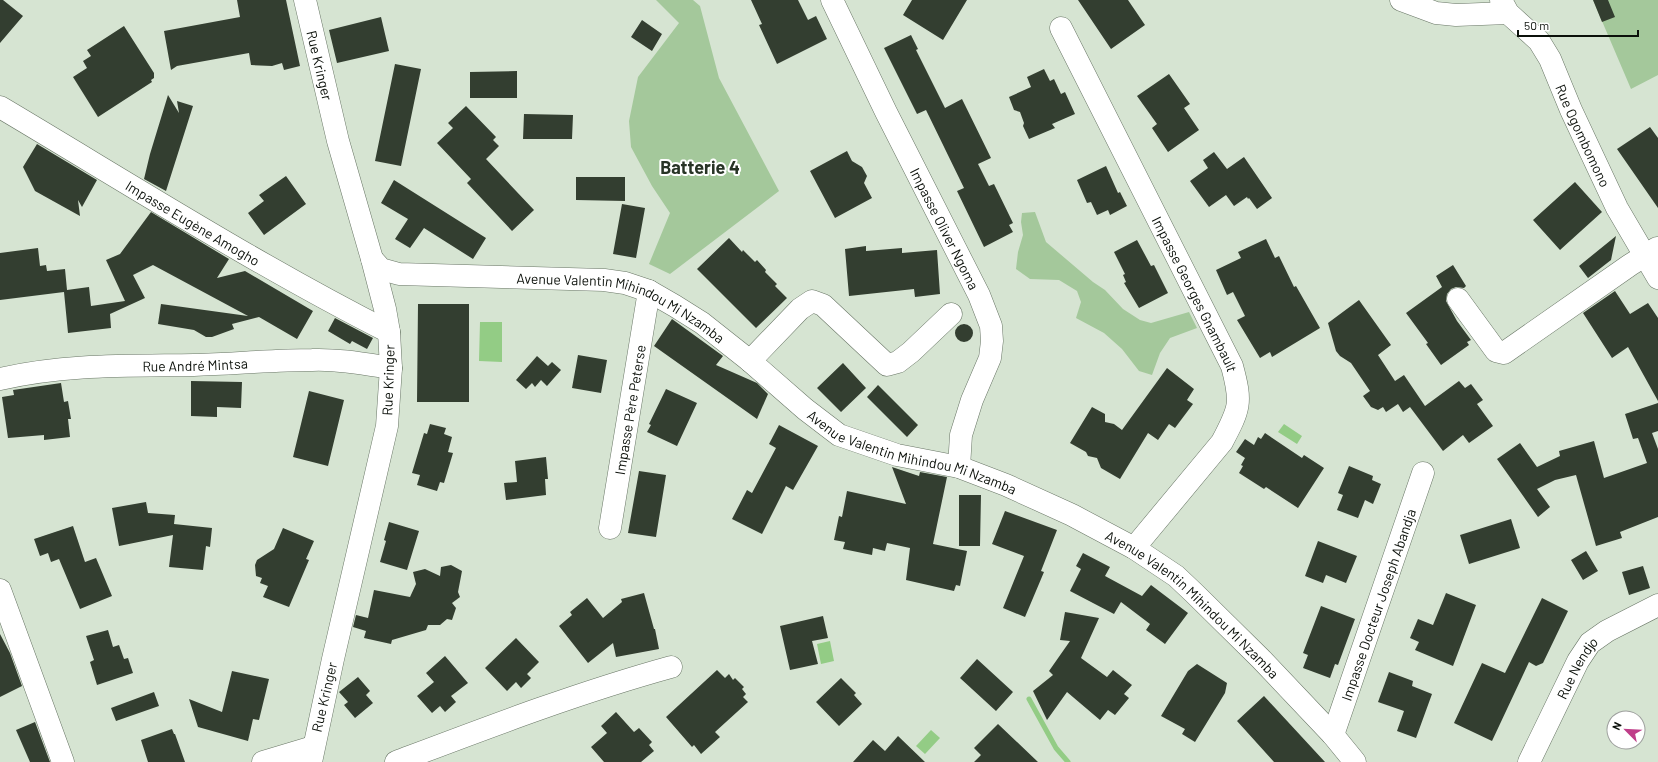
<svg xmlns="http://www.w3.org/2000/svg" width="1658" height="762" viewBox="0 0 1658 762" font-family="Barlow,sans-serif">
<rect width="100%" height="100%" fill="#d6e4d2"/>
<path fill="#a4c89b" d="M656,0H693L700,6L719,78L779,191L670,274L649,264L670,213L652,186L631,147L629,121L638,77L679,23Z
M1593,0H1658V75L1631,89Z
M1035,212L1046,242L1093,282L1105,290L1123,309L1140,320L1151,323L1189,312L1197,328L1170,338L1160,353L1152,375L1139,371L1122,349L1104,333L1076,318L1081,302L1077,291L1059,280L1030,279L1016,269L1018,252L1023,235L1021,222L1022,213Z"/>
<path fill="#93cc85" d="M480,322H502V362L479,361Z
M1284,424L1302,436L1297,444L1278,432Z
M830,641L834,661L821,664L817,644Z
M931,730L940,738L925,754L916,746Z"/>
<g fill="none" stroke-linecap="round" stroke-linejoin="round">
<path stroke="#93cc85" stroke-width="5" d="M1029,699L1056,748L1068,762"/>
</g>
<path fill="#333e30" d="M0,0H3L23,16L0,43Z
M237,0H286L300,66L284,70L282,63L272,66L251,65L249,53L177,66L171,70L164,31L240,17Z
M751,0H798L808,20L816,16L827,39L777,64L759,25L762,24Z
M912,0H967L943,40L903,15Z
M1078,0H1128L1145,25L1111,49Z
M1593,0H1608L1615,17L1602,22Z
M381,17L389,51L337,63L329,30Z
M642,20L662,34L652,51L631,37Z
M124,26L154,73V78L151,80L152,82L98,117L73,77L87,68L83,61L91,56L87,50Z
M911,35L918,49L916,50L945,108L962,99L991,158L978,164L989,186L994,184L1013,223L1009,225L1013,232L984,247L957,191L964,188L926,110L917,114L884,48Z
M395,64L421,69L401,166L375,161Z
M1044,69L1050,81L1054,79L1061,94L1065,92L1075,114L1052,124L1055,128L1029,139L1023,126L1024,123L1020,112L1014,110L1009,97L1031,87L1027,77Z
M517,71V98H470V72Z
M1169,74L1190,104L1184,108L1199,130L1168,152L1152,128L1157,124L1137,96Z
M168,95L179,113L177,101L193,106L166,191L144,179L150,154Z
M466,106L496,137L493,140L499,146L486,159L534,210L512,231L467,183L471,179L437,143L453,128L448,123Z
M524,114L573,115L572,139H523Z
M1650,127L1658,138V208L1617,149Z
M37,144L97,180L82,207L78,200L80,216L35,191L23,167Z
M847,151L852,161L862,167L867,176L864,183L872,198L835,218L810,171Z
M1214,152L1227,169L1244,157L1272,198L1257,209L1249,198L1248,199L1247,197L1234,206L1226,195L1209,207L1190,181L1208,168L1203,160Z
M1106,166L1118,193L1120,192L1127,206L1110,215L1108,210L1097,215L1091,202L1087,203L1077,180Z
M286,176L306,204L264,235L248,213L264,201L259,195Z
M576,177H625V201L576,200Z
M394,180L486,238L473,259L424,228L410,248L395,239L408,219L381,203Z
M1575,182L1602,212L1560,250L1533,220Z
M622,204L645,208L636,258L613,254Z
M151,212L229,259L217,278L245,271L313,311L297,339L259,317L232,324L234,329L212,337H206L194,330L158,324L161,304L248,316L153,265L133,275L145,298L110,314L111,328L68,333L64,292L0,300V253L38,248L40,266L46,265L47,271L65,269L67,290L89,287L91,306L125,301L106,260L120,254Z
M1616,236L1611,260L1588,278L1579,266Z
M729,238L742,252L743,250L755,262L757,260L766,270L765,272L777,284L775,286L787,298L756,328L697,269Z
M1266,239L1275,258L1279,256L1294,287L1296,286L1320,328L1272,357L1270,352L1260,358L1237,320L1245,316L1233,292L1227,295L1216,270L1241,258L1238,252Z
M1137,240L1151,266L1154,265L1168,293L1139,308L1124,283L1126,282L1123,275L1125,274L1114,252Z
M866,246V251L902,248V253L937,250L940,294L915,297L914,289L849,296L845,249Z
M1453,265L1466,286L1464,288L1456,287L1451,289L1447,294L1446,301L1457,321L1471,340L1467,342L1469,345L1441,365L1426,344L1428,343L1406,313L1442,287L1436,276Z
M1615,291L1630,314L1648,303L1658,318V401L1628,347L1612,358L1583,313Z
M1359,300L1391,345L1378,355L1395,381L1404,375L1425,406L1459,381L1465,388L1471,384L1483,400L1477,404L1493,426L1469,443L1463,435L1443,451L1410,407L1403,412L1398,404L1386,412L1383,407L1378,410L1371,407L1363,396L1370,391L1351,363L1340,356L1336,351L1328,323Z
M418,304H469V402H417Z
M335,318L373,338L367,349L352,341L350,344L328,331Z
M672,319L723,356L716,365L757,383L768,394L757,419L654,346Z
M955 333a9 9 0 1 1 18 0a9 9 0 1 1-18 0Z
M578,355L607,360L601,393L572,388Z
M537,356L548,366L552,362L561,370L547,386L541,380L535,387L532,383L526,389L516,380Z
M843,363L866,388L841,412L817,388Z
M1167,368L1194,389L1187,400L1193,404L1175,428L1169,424L1158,440L1148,433L1120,479L1101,468L1097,458L1088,456L1086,452L1070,443L1092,407L1105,414V422L1114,424L1122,430Z
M191,381L242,382L241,408L217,407V417L191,416Z
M61,383L64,402L68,401L71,419H68L70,437L44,440V435L8,438L2,397L14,395L13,390Z
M878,385L918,425L907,437L867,397Z
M666,389L697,403L677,446L647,432L651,425L649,424Z
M309,391L344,400L328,466L293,457Z
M1658,403V431L1652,433L1658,449V517L1620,532L1622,538L1596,546L1576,475L1555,480L1537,489L1550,507L1538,517L1497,459L1520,443L1537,467L1560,456L1559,451L1594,441L1604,478L1647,463L1638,438L1633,439L1625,414Z
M430,424L446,428L444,434L452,437L448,452L453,453L444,483L440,482L437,491L417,485L420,475L412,473L424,433L427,434Z
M779,425L818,446L793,490L786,486L762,534L732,519L747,490L752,493L776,448L769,444Z
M1265,433L1302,458L1304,455L1324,468L1298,508L1266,487L1264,489L1239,473L1243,466L1241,465L1245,458L1236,452L1245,439L1254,445L1258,437L1261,439Z
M546,457L548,479H545L546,495L506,500L504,483L517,482L515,461Z
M1349,466L1373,476L1372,480L1381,484L1373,504L1365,500L1358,518L1337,510L1343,495L1338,493Z
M892,467L919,476L920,472L947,477L933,544L967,551L960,586L956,585L954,591L906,580L910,548L887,543L885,551L873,548L872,555L843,549L845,542L834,540L839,516L842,517L847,491L906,504Z
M639,471L666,475L656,537L628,533Z
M959,495H981L980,546H959Z
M146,502L148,513L175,515L174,524L212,528L210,547L206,546L203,570L169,567L173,535L119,546L112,508Z
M1005,511L1057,530L1041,571L1044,572L1025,617L1003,608L1024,556L992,544Z
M1511,519L1520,548L1469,564L1460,535Z
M389,522L419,531L407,570L380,562L386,541L384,540Z
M73,526L85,562L96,558L112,596L80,609L59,559L51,562L48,553L40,556L34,539Z
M283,528L314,541L306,559L309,560L289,607L263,597L268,586L260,583L262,578L256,576L255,565L257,560L274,549Z
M1318,541L1357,556L1346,583L1326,575L1323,583L1305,576Z
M1586,551L1598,571L1583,580L1571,560Z
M1083,553L1110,567L1105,576L1142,596L1151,585L1188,613L1165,644L1146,630L1150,624L1121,602L1114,614L1070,591L1081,569L1076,566Z
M451,565L462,571L458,592L460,597L452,603L456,608L452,620L447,619L440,625H428L426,630L392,640L391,644L364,638L366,631L353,627L356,615L368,618L374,590L410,597L416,584L413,572L425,569L440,576L441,567Z
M1643,566L1650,588L1629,595L1622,572Z
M644,593L654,629H655L659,649L616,657L613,643L588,663L559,626L572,615L570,612L587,598L603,618L622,602L621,599Z
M1446,593L1476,605L1453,666L1415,650L1419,642L1410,638L1418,619L1433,625Z
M1542,598L1568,611L1543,663L1536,666L1529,662L1492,741L1454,723L1482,663L1505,673Z
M1321,606L1355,619L1338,665L1335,664L1330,678L1303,668L1308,655L1303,653Z
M1065,612L1099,618L1081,658L1107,677L1113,670L1132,685L1124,694L1129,698L1115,715L1108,710L1100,720L1067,692L1047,720L1033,691L1053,675L1049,671L1070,641L1060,640Z
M823,616L828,638L812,641L818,664L790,670L780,626Z
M108,630L113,647L119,645L124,659L128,658L133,673L97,685L90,662L94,660L86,636Z
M0,634L10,653L22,686L0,697Z
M516,638L539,662L527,674L531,678L521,688L516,682L507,691L485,668Z
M445,656L468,683L451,696L456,702L445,712L440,706L432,713L417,696L434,682L426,673Z
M977,659L1013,692L996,711L960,678Z
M1197,664L1227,683L1225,693L1195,742L1182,734L1185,729L1161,716L1188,671Z
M717,670L725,678L729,674L733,680L735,678L744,687L742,689L746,694L743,697L748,702L715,732L720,737L701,754L694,745L692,747L666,717Z
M232,671L269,679L259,720L253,719L248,741L198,727L189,699L222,712Z
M1389,672L1413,681L1412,686L1432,694L1416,738L1397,731L1404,711L1378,702Z
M358,677L370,691L366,695L373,703L355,718L344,705L348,702L339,692Z
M841,678L856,693L854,695L862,704L839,726L816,702Z
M154,692L159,706L116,721L111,708Z
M1264,696L1325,762H1274L1237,721Z
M616,712L634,732L639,728L652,742L649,745L654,751L641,762H604L591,747L607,733L601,726Z
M35,722L50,762H30L16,730Z
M998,724L1038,762H974L981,755L974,748Z
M172,729L174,734H175L185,762H148L141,740Z
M898,736L925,762H853L873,740L885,751Z"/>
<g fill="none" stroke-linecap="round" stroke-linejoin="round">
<g stroke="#697666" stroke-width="23">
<g id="minor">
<path id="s1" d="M305,0L338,141L372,259L385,309L389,332L391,368L387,426L333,659L311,762"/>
<path id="s2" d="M832,0L886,112L979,295L991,326L992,341L990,358L972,400L961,435L959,467"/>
<path d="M1401,0L1436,13L1456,15L1508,13"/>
<path id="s3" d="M1501,0L1508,13L1539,41L1550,59L1571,110L1617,208L1658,278"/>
<path id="s4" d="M1061,28L1232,366C1242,403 1240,408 1222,442L1134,548"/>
<path id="s5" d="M0,107C128,183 255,264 389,332"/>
<path id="s6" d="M372,259L381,269L399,274L604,280L625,283L649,291L675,306L702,323L750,361L805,409L839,435L897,455L959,467L1006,485L1072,515L1134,548L1176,576L1194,593L1261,659L1333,735L1355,762"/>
<path d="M1458,299L1496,351L1504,353L1630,265L1657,248"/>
<path d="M750,361L800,309L812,301L823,305L887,365L898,362L911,352L951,314"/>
<path id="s7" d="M0,379C66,364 127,366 194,365C233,364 273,360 312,360C338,359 365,364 391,368"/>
<path id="s8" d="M610,528L649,291"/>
<path d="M0,590L63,762"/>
<path id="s9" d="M1333,735L1423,473"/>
<path d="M263,762L313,747"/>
<path d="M396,762C486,728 577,693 671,667"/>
<path id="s10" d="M1529,762L1578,661L1590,643L1607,631L1658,605"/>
</g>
</g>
<use href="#minor" stroke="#fff" stroke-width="22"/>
</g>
<g text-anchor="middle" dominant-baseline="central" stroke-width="4" stroke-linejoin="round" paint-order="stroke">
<g font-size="14" fill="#0b100a" stroke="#fff">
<text stroke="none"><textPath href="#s1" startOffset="67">Rue Kringer</textPath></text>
<text stroke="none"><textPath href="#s3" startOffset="161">Rue Ogombomono</textPath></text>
<text stroke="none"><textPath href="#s5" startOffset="225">Impasse Eugène Amogho</textPath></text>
<text stroke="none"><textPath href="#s2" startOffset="255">Impasse Oliver Ngoma</textPath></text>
<text stroke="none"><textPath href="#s4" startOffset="298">Impasse Georges Gnambault</textPath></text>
<text stroke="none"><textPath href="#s6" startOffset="261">Avenue Valentin Mihindou Mi Nzamba</textPath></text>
<text stroke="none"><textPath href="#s7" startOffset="196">Rue André Mintsa</textPath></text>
<text transform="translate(388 380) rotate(-88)">Rue Kringer</text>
<text stroke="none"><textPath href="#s8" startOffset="120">Impasse Père Peterse</textPath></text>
<text stroke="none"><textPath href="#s6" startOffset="597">Avenue Valentin Mihindou Mi Nzamba</textPath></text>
<text stroke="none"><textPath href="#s9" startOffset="138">Impasse Docteur Joseph Abandja</textPath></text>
<text stroke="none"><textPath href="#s6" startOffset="921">Avenue Valentin Mihindou Mi Nzamba</textPath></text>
<text stroke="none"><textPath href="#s10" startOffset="106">Rue Nendjo</textPath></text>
<text transform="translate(324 697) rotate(-77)">Rue Kringer</text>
</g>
<g font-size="18" font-weight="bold" fill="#283426" stroke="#fff">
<text x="700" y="167">Batterie 4</text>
</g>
</g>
<g transform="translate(1626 730) rotate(294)"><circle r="19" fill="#ffffff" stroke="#9d9f9d"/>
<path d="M0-3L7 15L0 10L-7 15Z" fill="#bf3e89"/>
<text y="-6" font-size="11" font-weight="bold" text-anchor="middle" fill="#0b100a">N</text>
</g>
<path d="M1518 30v6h120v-6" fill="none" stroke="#0b100a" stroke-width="2"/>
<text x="1524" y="30" font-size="12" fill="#0b100a" stroke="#ffffff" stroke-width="3" paint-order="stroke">50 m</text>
</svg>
